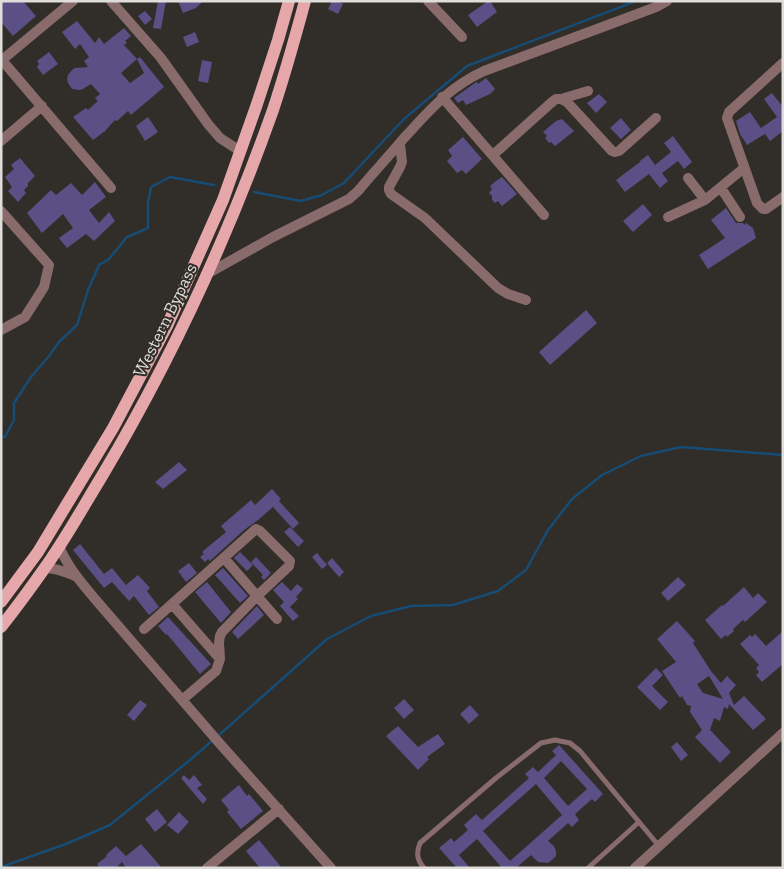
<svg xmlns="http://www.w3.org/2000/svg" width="784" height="869" viewBox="0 0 784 869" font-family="'Zilla Slab',serif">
<rect width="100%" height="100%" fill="#312d28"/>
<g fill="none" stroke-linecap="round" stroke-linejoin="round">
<path stroke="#174c74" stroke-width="2.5" d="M254,192L301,201L322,195L344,183L404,119L467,66L636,1
M1,438L5,437L14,420V403L31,377L49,356L59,342L77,325L88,290L99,265L109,259L127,237L148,228V203L151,187L170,177L214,185
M218,736L327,639L371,616L411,606L453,605L498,591L526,570L548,530L572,499L602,475L641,456L681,447L783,455
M1,867L66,844L110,825L190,760L214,739"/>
</g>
<path fill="#5a5085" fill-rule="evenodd" d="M1,1H23L36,16L13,36L1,22Z
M158,1H166L161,29L153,28Z
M178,1H203L196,8L183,13Z
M332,1H338L343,4L338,14L328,9Z
M488,1H490L497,12L477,27L468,15Z
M145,11L152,19L145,25L138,16Z
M77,21L95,43L99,37L104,44L124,28L131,36L125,41L127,43L124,45L137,59L121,73L130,83L144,73L137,59L140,57L164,87L131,115L128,111L117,121L115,120L105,131L93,140L73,117L86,108L88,110L98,101L95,98L100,94L91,84L83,89L80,90L72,89L68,83L67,79L68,75L72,70L75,68L88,67L84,61L89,57L80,44L75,49L62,32Z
M195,32L199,42L187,47L183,37Z
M49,52L58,64L43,75L37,67L39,64L37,61Z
M202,60L212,62L208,83L198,81Z
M486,78L495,89L490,94L466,105L463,100L458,103L454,98L475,83L477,82L478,84Z
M772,93L783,107V131L770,141L765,134L747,145L740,134L736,121L750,112L761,128L777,117L764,99Z
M599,94L607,102L596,113L587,103Z
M148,117L158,132L145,141L136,126Z
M621,118L631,130L621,139L610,128Z
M562,119L574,131L555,146L551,142L549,143L545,138L547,136L543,132L556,121Z
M673,136L692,162L684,169L678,161L662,173L668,181L660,188L649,174L625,192L616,180L640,162V161L648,155L655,165L671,152L664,143Z
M463,137L482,159L466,174L462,170L457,173L447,161L452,156L448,150Z
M20,158L35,176L28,183V186L24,190L26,193L18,202L8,191L12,187L5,177L14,169L11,165Z
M502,177L517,194L502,206L498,201L495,203L492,200V196L489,193L492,189L490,186L496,181Z
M95,182L106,197L89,210L99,223L109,212L115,221L94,241L86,234L67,248L59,238L73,228L63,214L42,233L27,213L51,190L56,195L71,183L82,195Z
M643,204L652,215L633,232L623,221Z
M726,208L736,223H743L744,225L746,223L753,228L756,238L708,269L699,255L725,238L711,220Z
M586,310L597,323L550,365L539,352Z
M179,462L187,470L163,489L155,482Z
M272,489L281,499L279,501L299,523L293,529L273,507L258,520L244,530L210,561L208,559L205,562L200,557L204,554L202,552L226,532L221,526L251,500L255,505Z
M290,527L304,541L298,547L284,532Z
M80,544L104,574L112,568L126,585L138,575L150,588L147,591L159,607L149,615L134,596L129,601L112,582L104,588L73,550Z
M240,552L253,565L247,571L234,558Z
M317,553L327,565L322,569L312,557Z
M256,557L271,573L264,580L261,577L263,575L251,562Z
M332,558L344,572L339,577L327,563Z
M189,563L197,573L186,582L178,571Z
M223,568L248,596L240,603L215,575Z
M678,577L686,585L668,601L661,593Z
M207,582L231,612L221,623L195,592Z
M282,582L291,591L297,584L303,589L296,597L298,599L290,607L299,616L293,621L280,606L284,602L273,590Z
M744,587L753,598L758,593L767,602L745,622L743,620L733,629L734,631L727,637L726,635L721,639L705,620L722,605L723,606Z
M257,606L264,615L238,639L232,632Z
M168,617L211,664L200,674L167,634L166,635L158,626Z
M677,621L695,641L693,643L711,671L721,683L727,676L736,685L729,693L734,705L744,696L766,719L753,730L729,704L728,709L724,707L720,721L714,718L710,730L731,752L720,763L695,737L702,730L690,712L691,706L687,705L682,696L680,698L662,671L676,662L657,639ZM709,676L723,699L703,693L697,684Z
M783,631V664L762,682L756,675L759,672L756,668L759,665L740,644L750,635L752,637L755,634L766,646Z
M656,668L663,675L652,686L668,702L660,710L637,687Z
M404,699L414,710L404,719L394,708Z
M140,700L147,705L134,721L127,715Z
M470,705L479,715L469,724L460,714Z
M398,726L418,747L438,734L445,744L427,757L429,759L418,770L386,736Z
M677,742L688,755L681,761L671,747Z
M559,745L560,746L603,794L595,802L592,799L575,814L579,820L572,827L568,823L548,841L554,846L556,851V856L552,860L548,863L538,862L531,855L516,868H502L477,839L459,855L470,868H457L439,848L451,838L454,842L468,830L464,825L476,814L482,820L529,778L525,774L533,767L538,772L556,755L552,751ZM561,761L587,789L568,806L544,778ZM536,784L562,815L510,861L483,831Z
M184,775L189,780L194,775L202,785L197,788L207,799L203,804L181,778Z
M239,785L247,796L249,794L263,811L241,829L227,812L229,810L221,800Z
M157,809L167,822L155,832L145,819Z
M179,812L189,822L178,834L167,825Z
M259,840L282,868H260L246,851Z
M141,844L162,868H126L122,862L116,868H100L97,864L107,856L106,855L116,846L126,856Z"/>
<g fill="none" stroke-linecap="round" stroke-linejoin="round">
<path stroke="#896b6c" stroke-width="5" d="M424,868C417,860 416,853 420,843L496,778L541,743L555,740L570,743L580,751L659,846
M588,868L639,822"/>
<path stroke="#896b6c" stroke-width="10" d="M111,1L161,58L208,124L220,138L240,151
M428,1L462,37
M1,59L111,188
M2,60L73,1
M783,63L729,112L727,118L757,203L763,209H766L783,197
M442,97L544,215
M561,99L567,102L612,151L615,152L619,151L656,118
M1,141L42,106
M400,144L402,162L400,167L389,187V190L391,194L425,218L498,288L508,294L526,300
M493,155L552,102L556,99H561L588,91
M688,178L705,200
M721,188L740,217
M1,211L49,265L44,287L25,317L1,330
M668,217L705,200L744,168
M207,274L273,237L349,199L358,191C373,173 389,156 404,138C430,110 449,87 484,71L624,19L656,7L667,1
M59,546C67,566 81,582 95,599L221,745L331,868
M224,558L277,619
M45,568C57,568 65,572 75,576
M172,604L220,659
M144,629L256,529L260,531L290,561L289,566L257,596L222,632L220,636L219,642L220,659L216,671L182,700
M207,868L279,809
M635,868L783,733"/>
<path stroke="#e5a7aa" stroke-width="12" d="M1,602L38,552L113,428L167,326L223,200L257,104L278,40L289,1
M1,627C16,608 30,589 44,569C65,540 83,507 102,476C171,360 228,237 273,110C285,74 295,38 305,1"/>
</g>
<g text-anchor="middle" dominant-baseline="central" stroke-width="4" stroke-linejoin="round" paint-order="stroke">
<g font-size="18" fill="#dfddd9" stroke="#312d28">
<text transform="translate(165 320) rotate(-64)">Western Bypass</text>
</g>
</g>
<rect width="784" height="869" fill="none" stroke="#dfddd9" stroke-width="5"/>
</svg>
